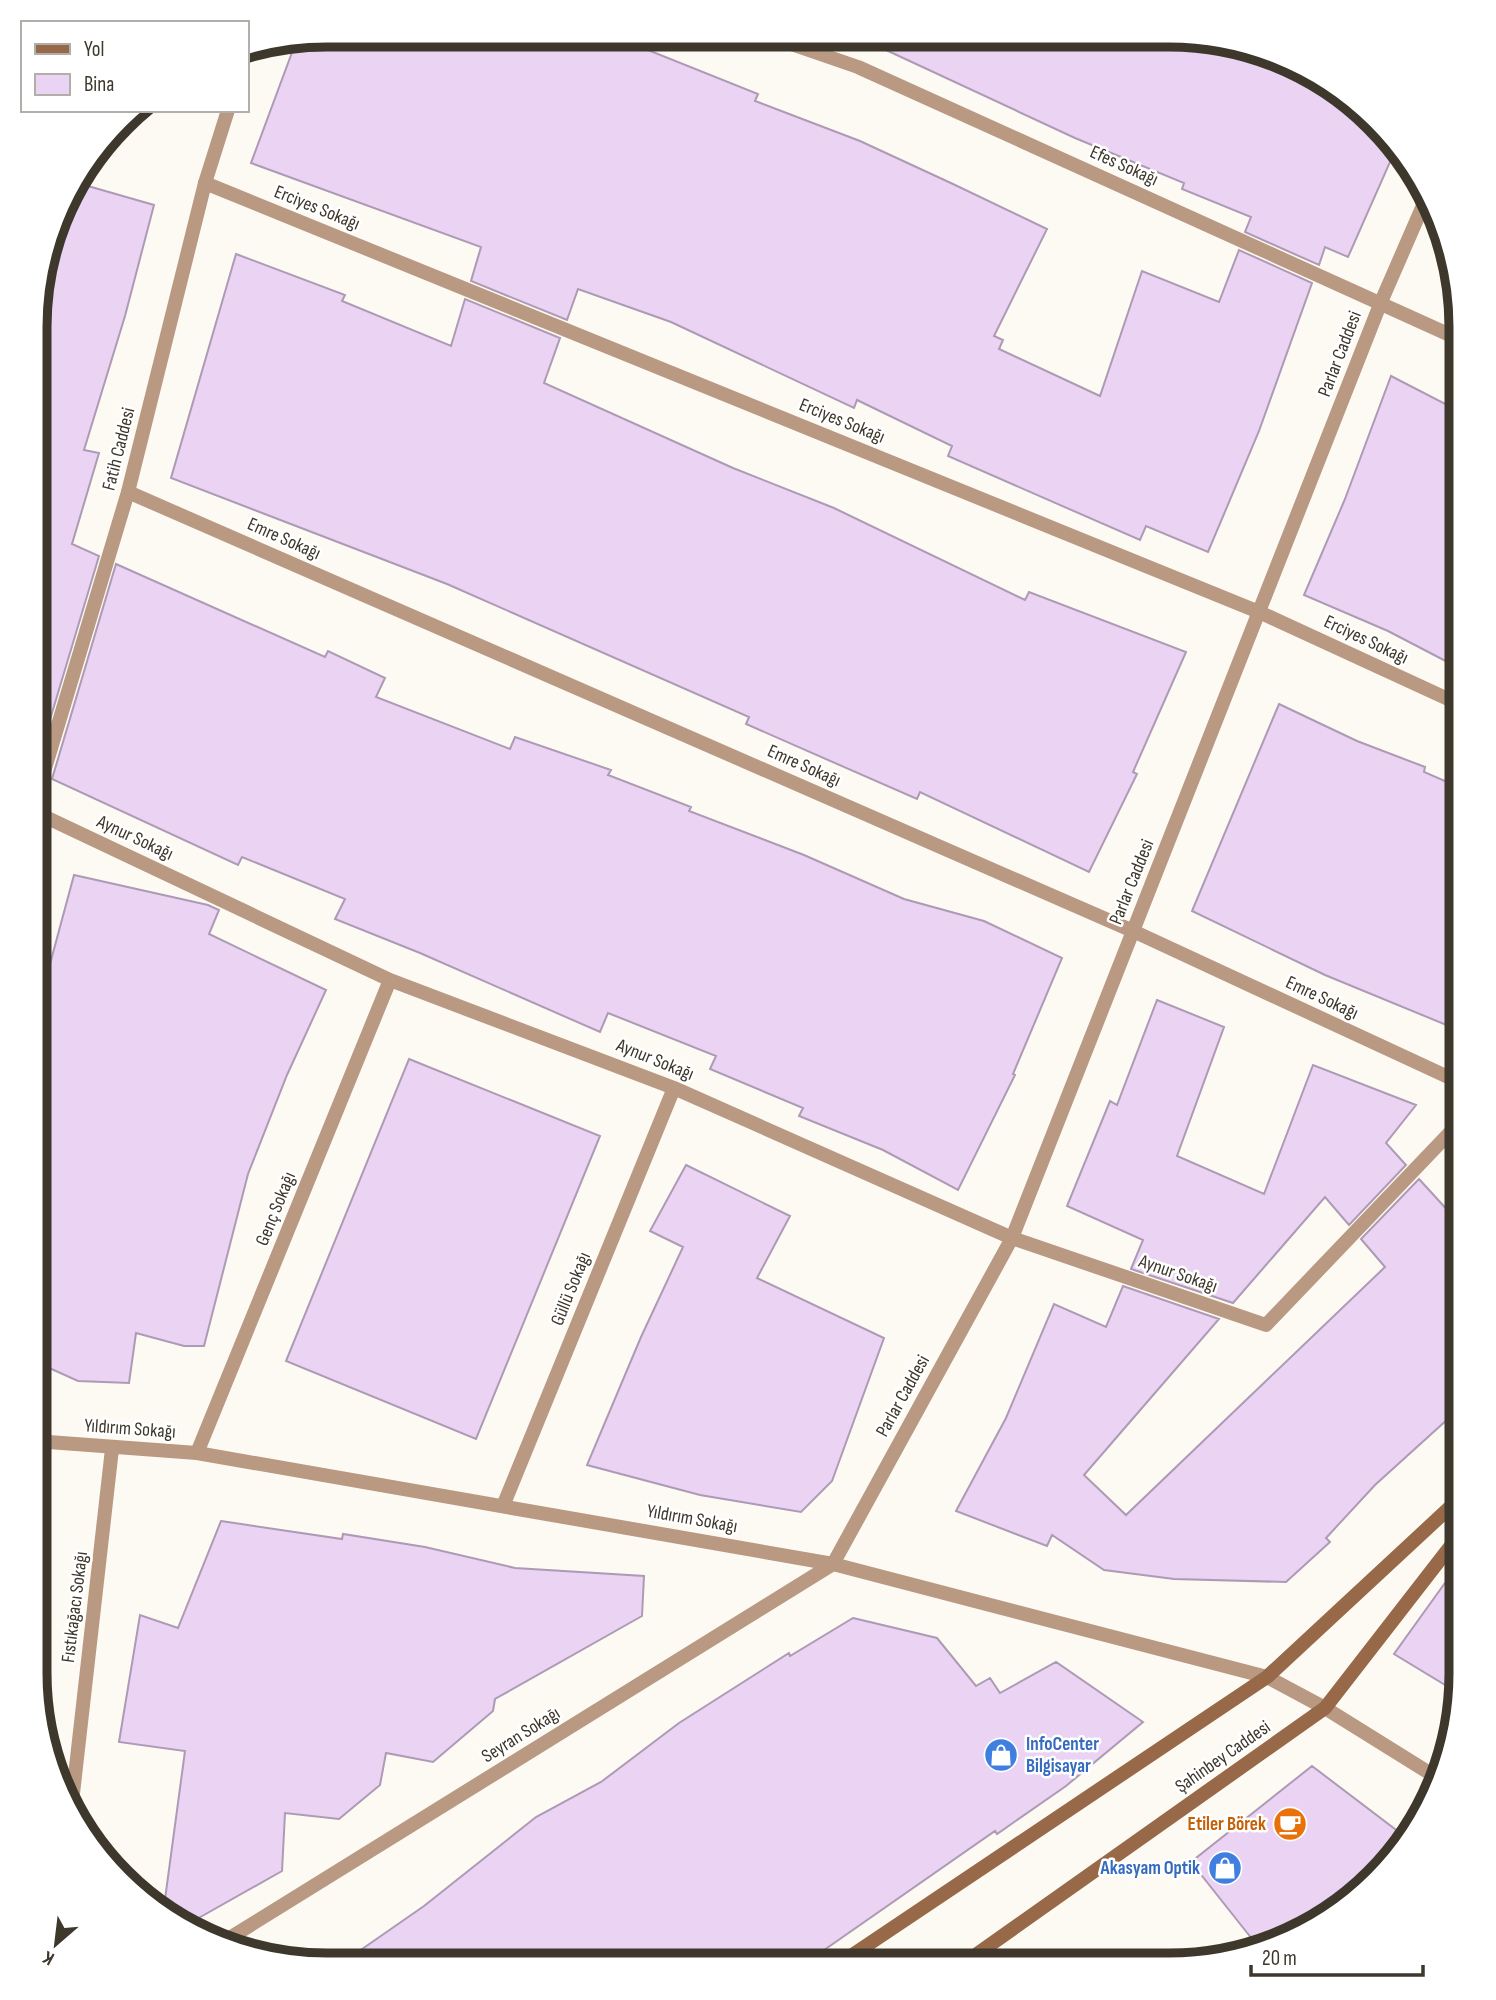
<svg xmlns="http://www.w3.org/2000/svg" width="1496" height="2000" viewBox="0 0 1496 2000" font-family="'Sofia Sans Condensed',sans-serif">
<rect width="100%" height="100%" fill="#fdfaf4"/>
<path fill="#ead3f3" stroke="#ad9ab4" stroke-width="2" d="M328,35L613,36L758,94L755,101L860,141L953,184L1047,229L994,336L1003,340L999,349L1100,396L1142,271L1219,302L1239,250L1312,283L1259,431L1208,552L1146,526L1140,540L948,456L952,446L857,400L854,408L671,322L578,289L567,320L471,281L481,247L251,163L294,47L302,39Z
M858,37L1207,38L1281,57L1346,95L1394,153L1348,257L1325,247L1319,265L1245,232L1251,217L1182,189L1184,183L1075,138Z
M74,182L154,205L125,316L84,450L99,453L72,544L99,556L37,763L38,289Z
M236,254L345,295L342,301L451,346L465,299L560,338L544,383L733,468L834,508L1025,600L1029,592L1186,652L1133,772L1137,774L1089,872L920,792L917,799L746,724L749,717L447,584L171,478Z
M1391,376L1461,412V669L1388,631L1304,595L1345,499Z
M116,564L325,657L328,651L385,678L376,697L510,749L515,737L611,770L608,775L691,807L689,811L804,855L904,899L984,921L1062,958L1013,1074L1015,1075L958,1190L883,1150L799,1116L803,1108L710,1069L716,1056L608,1013L600,1032L420,953L335,919L345,899L242,857L238,865L52,779Z
M1279,704L1357,741L1425,767L1424,772L1461,788V1031L1325,975L1192,911Z
M74,875L208,905L219,910L209,934L326,990L287,1075L248,1174L204,1346H184L136,1333L129,1383L78,1381L36,1362V1016Z
M1157,1000L1224,1027L1177,1156L1264,1194L1313,1065L1416,1105L1386,1143L1406,1165L1349,1225L1325,1197L1233,1303L1131,1269L1143,1240L1067,1206L1110,1101L1117,1105Z
M409,1059L600,1136L476,1439L286,1361Z
M686,1165L790,1216L757,1278L884,1338L832,1481L801,1512L700,1495L587,1465L641,1337L683,1247L650,1231Z
M1419,1179L1461,1225L1460,1408L1375,1485L1326,1538L1330,1542L1286,1582L1174,1579L1104,1570L1052,1535L1047,1546L956,1511L1006,1418L1054,1304L1106,1327L1123,1286L1219,1319L1084,1475L1126,1515L1385,1267L1361,1239Z
M221,1521L342,1539L343,1534L425,1547L515,1568L644,1576L642,1616L495,1699L493,1711L433,1762L386,1753L380,1785L339,1819L285,1813L282,1871L188,1924L163,1914L185,1751L119,1742L140,1615L178,1628Z
M1460,1562V1694L1394,1654Z
M853,1618L937,1638L976,1686L990,1678L1000,1693L1056,1662L1143,1722L1066,1786L997,1834L995,1831L804,1964L342,1963L424,1906L536,1817L601,1782L679,1723L789,1653L790,1656Z
M1312,1766L1408,1839L1362,1892L1298,1935L1256,1944L1191,1862Z"/>
<g fill="none" stroke-linecap="round" stroke-linejoin="round">
<path stroke="#b99982" stroke-width="14" d="M768,36L858,67L1461,340
M205,183L1259,612L1461,705
M128,492L1133,931L1461,1083
M37,813L390,980L674,1088L1012,1238L1266,1325L1461,1121
M197,1453L390,980
M503,1506L674,1088
M71,1811L112,1449
M228,1939L833,1564"/>
<path stroke="#b99982" stroke-width="14" d="M247,49V48
M37,795L128,492L205,183L228,110
M35,1441L197,1453L833,1564L1267,1677L1325,1708L1439,1779
M833,1564L1012,1238L1381,302L1428,194"/>
<path stroke="#976948" stroke-width="14" d="M839,1964L1267,1677L1460,1498
M963,1964L1325,1708L1460,1534"/>
</g>
<defs>
<g id="shop-disc" transform="scale(1.75)"><circle r="9.5" fill="#3f7fe0" stroke="#fff"/><path d="M-5-2.5h2.3a2.7 3.5 0 0 1 5.4 0H5L5.5 6h-11ZM-1.5-2.5h3a1.5 2.3 0 0 0-3 0Z" fill="#fff"/></g>
<g id="cafe-disc" transform="scale(1.75)"><circle r="9.5" fill="#e8710a" stroke="#fff"/><path d="M-5.5-4.5H6V0H3Q3 3.5 0 3.5H-2.5Q-5.5 3.5-5.5 0ZM3-3.2v2h1.7v-2ZM-6 4.5H4V6H-6Z" fill="#fff"/></g>
</defs>
<g fill-rule="evenodd">
<use href="#shop-disc" x="1001" y="1755"/>
<use href="#cafe-disc" x="1290" y="1824"/>
<use href="#shop-disc" x="1225" y="1868"/>
</g>
<g text-anchor="middle" dominant-baseline="central" stroke-width="5" stroke-linejoin="round" paint-order="stroke">
<g font-size="19" fill="#3e382c" stroke="#fff">
<text transform="translate(1124 166) rotate(24)">Efes Sokağı</text>
<text transform="translate(317 208) rotate(22)">Erciyes Sokağı</text>
<text transform="translate(1340 354) rotate(-69)">Parlar Caddesi</text>
<text transform="translate(842 421) rotate(22)">Erciyes Sokağı</text>
<text transform="translate(119 449) rotate(-76)">Fatih Caddesi</text>
<text transform="translate(284 539) rotate(24)">Emre Sokağı</text>
<text transform="translate(1366 640) rotate(25)">Erciyes Sokağı</text>
<text transform="translate(804 766) rotate(24)">Emre Sokağı</text>
<text transform="translate(135 838) rotate(25)">Aynur Sokağı</text>
<text transform="translate(1132 882) rotate(-68)">Parlar Caddesi</text>
<text transform="translate(1322 998) rotate(25)">Emre Sokağı</text>
<text transform="translate(655 1060) rotate(22)">Aynur Sokağı</text>
<text transform="translate(276 1209) rotate(-68)">Genç Sokağı</text>
<text transform="translate(1178 1274) rotate(19)">Aynur Sokağı</text>
<text transform="translate(571 1289) rotate(-68)">Güllü Sokağı</text>
<text transform="translate(903 1396) rotate(-61)">Parlar Caddesi</text>
<text transform="translate(130 1429) rotate(4)">Yıldırım Sokağı</text>
<text transform="translate(692 1519) rotate(10)">Yıldırım Sokağı</text>
<text transform="translate(75 1607) rotate(-83)">Fıstıkağacı Sokağı</text>
<text transform="translate(521 1735) rotate(-32)">Seyran Sokağı</text>
<text transform="translate(1223 1757) rotate(-35)">Şahinbey Caddesi</text>
</g>
<g font-size="19" font-weight="bold" fill="#366cbe" stroke="#fff" text-anchor="start">
<text x="1026" y="1744">InfoCenter<tspan x="1026" dy="22">Bilgisayar</tspan></text>
<text x="1200" y="1868" text-anchor="end">Akasyam Optik</text>
</g>
<g font-size="19" font-weight="bold" fill="#c56008" stroke="#fff" text-anchor="end">
<text x="1266" y="1824">Etiler Börek</text>
</g>
</g>
<path d="M0 0H1496V2000H0ZM327 47H1169A280 280 0 0 1 1449 327V1673A280 280 0 0 1 1169 1953H327A280 280 0 0 1 47 1673V327A280 280 0 0 1 327 47Z" fill="#fff" fill-rule="evenodd"/>
<path fill="none" stroke="#3e382c" stroke-width="9" d="M327 47H1169A280 280 0 0 1 1449 327V1673A280 280 0 0 1 1169 1953H327A280 280 0 0 1 47 1673V327A280 280 0 0 1 327 47Z"/>
<rect x="21" y="21" width="228" height="91" fill="#ffffff" stroke="#b2afab" stroke-width="2"/>
<rect x="35" y="44" width="35" height="10" fill="#976948" stroke="#b2afab" stroke-width="2"/>
<text x="84" y="56" font-size="21" fill="#3e382c">Yol</text>
<rect x="35" y="74" width="35" height="21" fill="#ead3f3" stroke="#b2afab" stroke-width="2"/>
<text x="84" y="91" font-size="21" fill="#3e382c">Bina</text>
<g transform="translate(56 1944) rotate(208)" stroke="#ffffff" stroke-width="5" paint-order="stroke">
<path d="M0-5L12 26L0 18L-12 26Z" fill="#3e382c"/>
<text y="-10" font-size="19" font-weight="bold" text-anchor="middle" fill="#3e382c">K</text>
</g>
<path d="M1251 1965v10h172v-10" fill="none" stroke="#3e382c" stroke-width="3.5"/>
<text x="1262" y="1965" font-size="21" fill="#3e382c" stroke="#ffffff" stroke-width="5" paint-order="stroke">20 m</text>
</svg>
